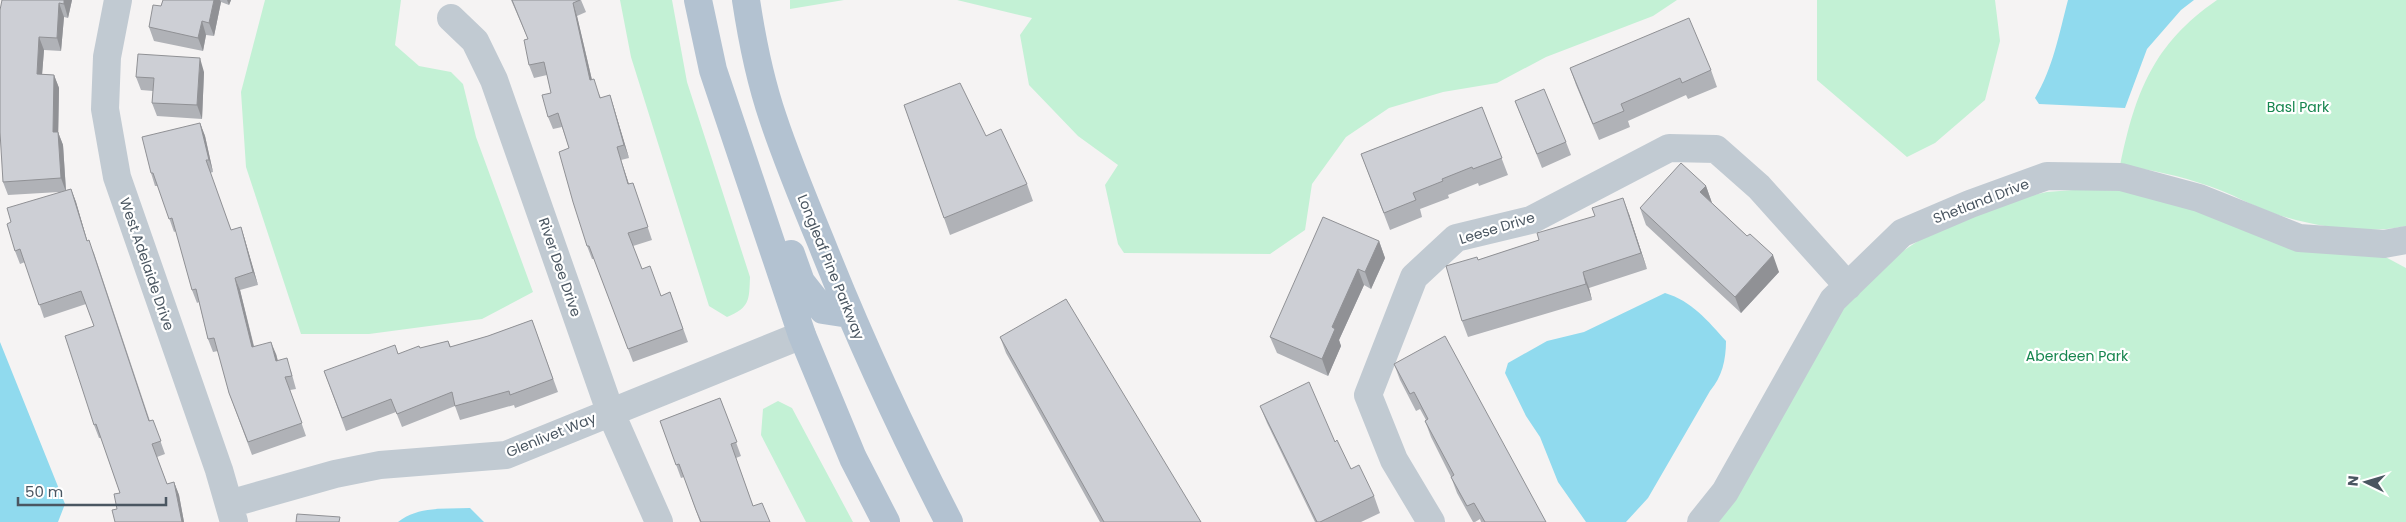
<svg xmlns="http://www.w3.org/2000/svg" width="2406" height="522" viewBox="0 0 2406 522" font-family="Poppins,sans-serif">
<rect width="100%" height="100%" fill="#f5f3f3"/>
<path fill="#c3f1d5" d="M265,0H401L395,45L419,66L451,72L463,84L476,137L533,292L482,319L369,334H301L246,167L241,92Z
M620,0H672L687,82L750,277C749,301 750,307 727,317L709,306L631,57Z
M790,0H844L790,9Z
M957,0H1677L1653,16L1546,57L1497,83L1443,92L1389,108L1346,137L1312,184L1305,230L1270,254L1124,253L1118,244L1105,185L1118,165L1078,136L1029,85L1020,35L1032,18Z
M1817,0H1995L2000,41L1985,100L1935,143L1907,157L1817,80Z
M2217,0H2406V226C2363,235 2317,227 2275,214C2252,206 2231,193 2209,186C2180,176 2150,169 2120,166C2135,93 2153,44 2217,0Z
M2086,189L2124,191L2378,253L2406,268V522H1715L1835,317L1894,257L1924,237L1999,202L2047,192Z
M778,401L792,408L853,522H806L761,435L763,409Z"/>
<path fill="#90daee" d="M2068,0H2194L2181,10L2147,49L2125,108L2039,104L2035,98C2053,68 2059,34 2068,0Z
M1665,293C1692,301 1708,321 1726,341C1726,360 1722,377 1710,391L1648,498L1626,522H1586L1558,482L1540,437L1526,416L1505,373L1508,363L1547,341L1584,332Z
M0,342L65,504L58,522H0Z
M470,508L484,522H398C419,506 444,509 470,508Z"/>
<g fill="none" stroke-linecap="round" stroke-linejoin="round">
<path stroke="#c1cad2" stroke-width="28" d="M118,0L107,57L105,109L117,177L219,470L234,522
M451,18L475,41L494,80L610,411L659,522
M229,504L335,474L380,465L506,455L802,335
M1431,522L1394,460L1368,395L1414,277L1456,238L1531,220L1669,148L1716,149L1759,187L1848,286
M1701,522L1725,492L1833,300L1902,233L1970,204L2047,176L2121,177L2199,198L2299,238L2384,244L2406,240"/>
<path stroke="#b3c2d1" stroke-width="28" d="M698,0L713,70L802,335L853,458L886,522
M746,0C752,40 760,80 773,118C787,160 804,201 821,242C859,338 902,431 949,522
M791,254L801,282L823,310L849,314"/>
</g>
<path fill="#b0b2b7" d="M2,0H72L68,18L64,17L61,51L44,50L42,74L54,75L59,88L58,132L63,145L66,190L71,189L76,202L87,240L94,253L150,421L153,420L165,454L157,457L167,484L174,482L179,495L184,522H115L120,493L101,438H99L94,425V326L86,304L44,318L25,262L20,264L15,251L11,222L59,192L8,195L3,182Z
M163,0H231L229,5L221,2L214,36L206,35L203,51L154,41L149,27L161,6Z
M511,0H581L586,12L577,16L592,80L601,98L610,95L614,108L629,158L621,160L629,184L633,183L652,240L633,246L642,269L661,296L670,292L688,342L633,362L594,259H592L587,246L569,148L562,127L553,129L548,117L551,93L547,75L534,78L529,65L528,39Z
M1570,68L1711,70L1717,87L1688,99L1686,95L1628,121L1630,127L1599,140L1576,85Z
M204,72L202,119L157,116L152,103L153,91L141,90L136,77Z
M1515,101L1566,142L1571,155L1542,168Z
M904,105L986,136L1027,184L1033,201L950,235Z
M1482,107L1508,175L1479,186L1478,183L1448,195L1449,198L1420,209L1422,217L1390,230L1361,154Z
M200,123L205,136L213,172L210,173L231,230L241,227L245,240L258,285L240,290L254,346L276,354L278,361L291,371L296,389L290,390L306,436L252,455L229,393L218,351L213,352L208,339L199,302L197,303L192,290L176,231L174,232L158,186H155L151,173Z
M1706,186L1712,203L1747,236L1779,272L1741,313L1646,225L1640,208Z
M1629,214L1647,269L1589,288L1592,300L1468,337L1462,321L1478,260L1539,240Z
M1379,241L1385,258L1371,289L1364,285L1339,340L1341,346L1328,376L1277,353L1270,337Z
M532,320L558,392L515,408L514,405L460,420L455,406L402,427L396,412L346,431L324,371L398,354L448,341L451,347L488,336Z
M1000,337L1201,522H1100L1006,353Z
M1394,364L1546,522H1481L1480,519L1475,522H1473L1457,493L1451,477L1431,437L1425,421L1426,420L1420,409L1416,411L1400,380Z
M720,398L741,456L736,458L753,506L770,522H700L684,477L681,478L660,421Z
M1260,406L1335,442L1351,469L1374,496L1380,513L1361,522H1315L1267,423Z"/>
<path fill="#909195" d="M64,0H72L68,18L64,4Z
M214,0H220L221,2L214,36L209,23Z
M227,0H231L229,5Z
M59,3L64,17L61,51L57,38Z
M573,3L577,16L595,93L590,80Z
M202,21L206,35L203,51L198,38Z
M39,37L44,50L41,88L37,74Z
M200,58L204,72L202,119L197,105Z
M54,75L59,88L58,146L53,132Z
M610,95L614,108L629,158L624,145Z
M200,123L205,136L213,172L209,160Z
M58,132L63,145L66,192L61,178Z
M617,147L621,160L633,197L628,184Z
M1706,186L1712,203L1700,192Z
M71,189L76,202L91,254Z
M1623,198L1629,214L1647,269L1641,253Z
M241,227L245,240L258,285L253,272Z
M1379,241L1385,258L1371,289L1365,272Z
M1773,255L1779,272L1741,313L1735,297Z
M1358,269L1364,285L1339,340L1341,346L1328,376L1322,359L1332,327Z
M1583,272L1589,288L1592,300L1586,284Z
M235,278L240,290L257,360L252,347Z
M271,342L276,354L281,374L276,361Z
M174,482L179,495L184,522H182Z"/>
<path fill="#cdcfd5" stroke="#909195" d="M2,0H64V4L59,3L57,38L39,37L37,74L54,75L53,132H58L61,178L3,182L0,132V10Z
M163,0H214L209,23L202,21L198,38L149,27L153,5L161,6Z
M512,0H580L573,3L590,80L594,79L600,98L610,95L624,145L617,147L628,184L633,183L648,227L628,233L642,269L650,266L661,296L670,292L683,329L628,349L589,246H587L573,202L559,152L569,148L558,113L548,117L542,95L551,93L544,62L529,65L524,40L528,39Z
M1689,18L1711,70L1682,83L1680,78L1651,91L1621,104L1624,111L1593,124L1570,68Z
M138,54L200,58L197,105L152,103L154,78L136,77Z
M960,83L986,136L1001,129L1027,184L944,218L904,105Z
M1544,89L1566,142L1537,154L1515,101Z
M1482,107L1502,158L1473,169L1472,167L1442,179L1443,181L1413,193L1416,200L1384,213L1361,154Z
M200,123L209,160H206L231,230L241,227L253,272L235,278L252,347L271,342L276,361L287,358L292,376L285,377L302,423L248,442L229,393L214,338L208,339L196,289L192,290L172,218L169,219L153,173H151L142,137Z
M1681,163L1706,186L1700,192L1747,236L1750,234L1773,255L1735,297L1640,208Z
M71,189L87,241L89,240L149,421L153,420L161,441L152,444L167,484L174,482L182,522H115L112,510L117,509L114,494L120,493L96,424L94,425L65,336L94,326L81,291L39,305L20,249L15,251L7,224L11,222L7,208Z
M1623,198L1641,253L1583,272L1586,284L1462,321L1446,266L1477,257L1478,260L1539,240L1537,233L1595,216L1592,208Z
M1323,217L1379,241L1365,272L1358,269L1332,327L1335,329L1322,359L1270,337Z
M1066,299L1201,522H1104L1000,337Z
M532,320L553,379L510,395L509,391L455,406L452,392L397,414L391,399L342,418L324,371L395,345L398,354L419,346L420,348L448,341L450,347L488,336Z
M1445,336L1546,522H1485L1474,503L1467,506L1451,477L1454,475L1425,421L1428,419L1414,392L1410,394L1394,364Z
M1309,382L1335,442L1337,440L1351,469L1359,465L1374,496L1320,522H1317L1260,406Z
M720,398L737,442L731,444L753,506L762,503L770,522H701L696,510L679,464L676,465L660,421Z
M297,514L340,517L339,522H296Z"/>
<g text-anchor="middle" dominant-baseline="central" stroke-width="4.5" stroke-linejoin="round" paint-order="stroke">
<g font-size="14" fill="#17864f" stroke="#fff">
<text x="2298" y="107">Basl Park</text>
<text x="2077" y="356">Aberdeen Park</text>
</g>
<g font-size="14" fill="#4a5661" stroke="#fff">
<text transform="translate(1981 201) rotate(-21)">Shetland Drive</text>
<text transform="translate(1497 228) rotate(-17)">Leese Drive</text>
<text transform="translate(147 264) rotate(71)">West Adelaide Drive</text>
<text transform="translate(560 267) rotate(71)">River Dee Drive</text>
<text transform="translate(831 267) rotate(68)">Longleaf Pine Parkway</text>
<text transform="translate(551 435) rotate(-22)">Glenlivet Way</text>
</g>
</g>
<g transform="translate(2366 482) rotate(275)" stroke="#ffffff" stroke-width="4" paint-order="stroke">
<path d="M0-4L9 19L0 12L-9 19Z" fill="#4a5661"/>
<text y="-8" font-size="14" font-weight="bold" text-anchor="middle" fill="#4a5661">N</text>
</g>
<path d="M18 497v8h148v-8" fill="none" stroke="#4a5661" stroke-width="2.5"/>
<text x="25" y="497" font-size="15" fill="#4a5661" stroke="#ffffff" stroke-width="4" paint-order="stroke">50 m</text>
</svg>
